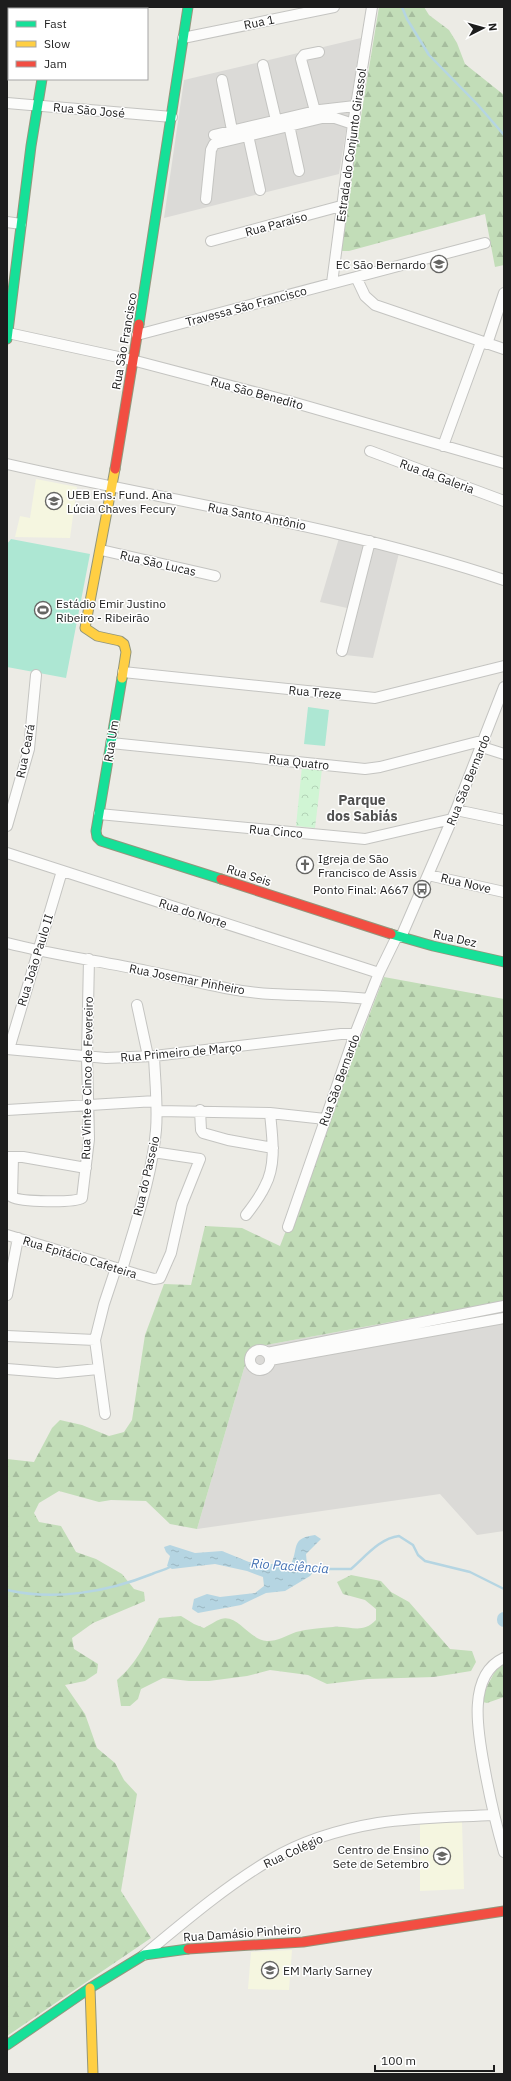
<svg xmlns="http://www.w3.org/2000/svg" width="511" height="2081" viewBox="0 0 511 2081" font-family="'IBM Plex Sans',sans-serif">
<defs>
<pattern id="forest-firs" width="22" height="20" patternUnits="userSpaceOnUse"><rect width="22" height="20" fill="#c2ddb8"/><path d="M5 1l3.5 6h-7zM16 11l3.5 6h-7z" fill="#a6bd9e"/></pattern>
<pattern id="park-crowns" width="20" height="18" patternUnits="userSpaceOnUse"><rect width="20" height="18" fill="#d0f5d4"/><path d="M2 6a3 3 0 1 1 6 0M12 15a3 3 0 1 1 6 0" fill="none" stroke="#b2d2b6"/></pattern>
<pattern id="water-ripples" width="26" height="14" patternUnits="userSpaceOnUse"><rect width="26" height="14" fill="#b5d5e2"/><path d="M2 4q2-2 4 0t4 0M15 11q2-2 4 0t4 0" fill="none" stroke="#9bb6c1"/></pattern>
</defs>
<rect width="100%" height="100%" fill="#ecebe5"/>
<path fill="#dbdad7" d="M361,38L339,174L164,218L184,80Z
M339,538L399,553L373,658L336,654L347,608L320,602Z
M504,1301V1531L477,1535L440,1494L197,1529L250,1348Z"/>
<path fill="#f5f6e0" d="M36,479L77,487L70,538L15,537L20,516L30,518Z
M462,1822L464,1889L420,1891V1824Z
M292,1950L289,1990L248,1989L251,1952Z"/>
<path fill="url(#forest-firs)" d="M379,7H424L429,15L449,30L457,43L465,64L504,95V265L495,267L485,214L349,251H339Z
M384,977L504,999V1301L250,1348L197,1529L170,1524L146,1501L111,1500L99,1502L59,1491L39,1503L34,1513L39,1522L61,1526L76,1552L96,1559L122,1574L134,1589L144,1592L145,1601L93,1623L72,1638L74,1649L98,1664L97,1673L85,1681L65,1685L85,1714L97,1748L115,1763L124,1780L137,1794L121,1891L151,1938L7,2036V1459L34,1462L52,1428L60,1420L82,1425L109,1436L124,1432L132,1420L145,1335L164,1284L191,1285L205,1226L242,1228L280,1246Z
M351,1575L381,1581L391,1592L409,1602L450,1649L472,1651L476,1662L471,1671L434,1677L368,1679L327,1684L308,1675L270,1670L247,1676L209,1681H189L163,1678L141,1689L138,1699L130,1706H121L117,1680C138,1662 146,1642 159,1618L181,1616L194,1624L204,1628C210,1625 215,1621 221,1619C238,1614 249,1640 267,1641C278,1641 286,1636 296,1632C308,1629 321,1628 333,1627C350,1625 361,1635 376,1620V1609L365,1600L343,1594L337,1582Z
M504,1657V1697L487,1703L483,1702C481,1694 499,1664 504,1657Z"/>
<path fill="url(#park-crowns)" d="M302,766L322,769L315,828L296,826Z"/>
<path fill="#ade7d3" d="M11,539L90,554L66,678L7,667V544Z
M308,707L329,710L325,746L304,744Z"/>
<path fill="url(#water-ripples)" d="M315,1535L321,1539L306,1554L307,1565L314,1571L310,1576L285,1591L266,1593L241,1605L198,1613L192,1609L194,1599L207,1594L220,1597L255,1593L264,1586L263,1577L247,1571L215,1564L172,1569L167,1566L170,1556L166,1552L164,1547L170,1545L195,1553L222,1551L249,1562L283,1565L291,1564C299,1549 290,1538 315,1535Z"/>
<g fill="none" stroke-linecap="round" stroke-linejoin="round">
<path stroke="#b5d5e2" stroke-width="2.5" d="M402,7L407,19L429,55L478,105L504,135
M309,1569H351C365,1557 380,1538 399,1536L413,1545L418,1555L425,1561L470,1572L504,1589
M7,1590C55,1601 107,1592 152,1574C159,1571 165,1570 172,1566"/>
<path stroke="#b5d5e2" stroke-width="14" d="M504,1619V1620"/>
<g stroke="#c4c4c1" stroke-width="12">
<path id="street" d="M7,23L9,24
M183,38L334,7
M263,65L276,120
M222,80L232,130
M7,103L172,117
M315,111L301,59L304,55L319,52
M289,125L299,171
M214,135L320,110L355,106
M248,135L260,190
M206,199L211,150L214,144L322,118H335L353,124
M7,222L21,224
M211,241L341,206
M356,277L365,296L375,305L504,349
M332,283L353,124L372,7
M8,333L132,360L292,402L504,463
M137,335L485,243
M487,344L504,293
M443,446L481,342
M370,451L504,501
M7,464C173,502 342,526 504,580
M101,550L215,576
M342,651L370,541
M123,672L375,698L504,666
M111,743L365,769L380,767L485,740
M482,747L504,754
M456,810L504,820
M99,814L365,839L452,819
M7,826L29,749L36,675
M7,853L379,973
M428,875L504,892
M401,937L456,810L504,687
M7,943C53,955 100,961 147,971C188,979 230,992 272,994C305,996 337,995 369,999
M137,1005L148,1056
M7,1049L106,1058L154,1056L341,1034H355
M9,1049L62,871
M7,1110L156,1101
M200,1110L201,1130L203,1133L228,1140L273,1148
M157,1111L270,1113L325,1119
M7,1157H23L86,1168
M13,1157L12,1197C21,1202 74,1203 82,1198L89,1139L87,1057L89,959
M246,1215C253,1206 260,1197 265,1186C277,1164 272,1136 270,1113
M288,1227L355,1034L379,973L397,936
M7,1235L136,1274L154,1279L160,1278L171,1253L182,1204L200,1159L153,1152
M122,1270C135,1224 152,1177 156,1130C158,1106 155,1081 154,1056
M7,1295L18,1238
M7,1336L95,1340
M250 1360a10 10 0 1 1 20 0a10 10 0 1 1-20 0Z
M267,1353L504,1306
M270,1360L504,1318
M7,1369L57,1373L98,1369
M105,1414L95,1340L104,1304L116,1268
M504,1658C465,1676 479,1738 485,1771C490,1798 496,1825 504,1852
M144,1955C184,1922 226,1886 270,1860C302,1841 342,1829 378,1823C416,1817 455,1817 493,1815"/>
</g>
<g stroke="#92967c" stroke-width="11">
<path id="fast" d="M139,324L188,7
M7,339L31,146L42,79
M122,678L96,831L97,837L101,841L221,879
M391,934L433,946L504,962
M7,2045L90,1988L144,1955L188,1949"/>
</g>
<g stroke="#92967c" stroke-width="11">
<path id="slow" d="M115,469L85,628L97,636L120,641L124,644L126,652L122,678
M90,1988L93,2074"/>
</g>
<g stroke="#92967c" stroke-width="11">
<path id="jam" d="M54,7V9
M115,469L139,324
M221,879L391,934
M188,1949L303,1942L504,1911"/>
</g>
<use href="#street" stroke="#fcfcfb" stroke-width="10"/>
<use href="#fast" stroke="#16e098" stroke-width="9"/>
<use href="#slow" stroke="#ffcf43" stroke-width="9"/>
<use href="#jam" stroke="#f24e42" stroke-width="9"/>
</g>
<defs>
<g id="school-ring" transform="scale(0.9)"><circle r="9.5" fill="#fff" stroke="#656563" stroke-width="1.5"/><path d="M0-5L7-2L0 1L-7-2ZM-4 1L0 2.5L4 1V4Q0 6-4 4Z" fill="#656563"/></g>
<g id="stadium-ring" transform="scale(0.9)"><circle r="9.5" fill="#fff" stroke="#656563" stroke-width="1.5"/><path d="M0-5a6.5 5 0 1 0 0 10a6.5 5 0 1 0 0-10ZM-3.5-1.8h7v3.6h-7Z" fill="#656563"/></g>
<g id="church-ring" transform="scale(0.9)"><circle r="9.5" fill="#fff" stroke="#656563" stroke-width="1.5"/><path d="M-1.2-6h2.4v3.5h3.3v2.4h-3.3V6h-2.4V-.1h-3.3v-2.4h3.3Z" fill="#656563"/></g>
<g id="bus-ring" transform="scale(0.9)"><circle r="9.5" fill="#fff" stroke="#656563" stroke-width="1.5"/><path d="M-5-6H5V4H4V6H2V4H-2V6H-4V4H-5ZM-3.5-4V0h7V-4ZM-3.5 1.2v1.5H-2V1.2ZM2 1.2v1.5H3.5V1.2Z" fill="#656563"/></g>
</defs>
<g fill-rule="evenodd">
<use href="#school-ring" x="439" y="264"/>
<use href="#school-ring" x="54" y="501"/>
<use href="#stadium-ring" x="43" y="610"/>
<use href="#church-ring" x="305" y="865"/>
<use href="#bus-ring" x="422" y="889"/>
<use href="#school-ring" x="442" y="1856"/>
<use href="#school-ring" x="270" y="1970"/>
</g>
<g text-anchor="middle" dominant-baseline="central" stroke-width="3" stroke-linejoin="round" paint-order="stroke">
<g font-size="12" fill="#1d1d1d" stroke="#fff">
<text transform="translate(259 22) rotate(-12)">Rua 1</text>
<text transform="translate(89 110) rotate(5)">Rua São José</text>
<text transform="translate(351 145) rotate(-82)">Estrada do Conjunto Girassol</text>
<text transform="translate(276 224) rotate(-15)">Rua Paraíso</text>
<text transform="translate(246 306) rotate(-15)">Travessa São Francisco</text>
<text transform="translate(124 341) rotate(-80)">Rua São Francisco</text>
<text transform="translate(257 393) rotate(15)">Rua São Benedito</text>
<text transform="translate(437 476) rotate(20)">Rua da Galeria</text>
<text transform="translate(257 516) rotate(11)">Rua Santo Antônio</text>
<text transform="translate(158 563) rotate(13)">Rua São Lucas</text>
<text transform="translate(315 692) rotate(5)">Rua Treze</text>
<text transform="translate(111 741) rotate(-81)">Rua Um</text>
<text transform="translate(25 751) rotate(-79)">Rua Ceará</text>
<text transform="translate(299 762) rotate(6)">Rua Quatro</text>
<text transform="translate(468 780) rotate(-68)">Rua São Bernardo</text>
<text transform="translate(276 831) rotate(5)">Rua Cinco</text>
<text transform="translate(249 875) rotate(18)">Rua Seis</text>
<text transform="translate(466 883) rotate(13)">Rua Nove</text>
<text transform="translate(193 913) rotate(18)">Rua do Norte</text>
<text transform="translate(455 938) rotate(13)">Rua Dez</text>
<text transform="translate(35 960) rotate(-73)">Rua João Paulo II</text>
<text transform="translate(187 979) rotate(11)">Rua Josemar Pinheiro</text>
<text transform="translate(181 1052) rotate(-5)">Rua Primeiro de Março</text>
<text transform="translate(87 1078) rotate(-89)">Rua Vinte e Cinco de Fevereiro</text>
<text transform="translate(339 1080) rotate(-70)">Rua São Bernardo</text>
<text transform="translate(146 1176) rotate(-77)">Rua do Passeio</text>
<text transform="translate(80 1257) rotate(17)">Rua Epitácio Cafeteira</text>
<text transform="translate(293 1851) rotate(-25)">Rua Colégio</text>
<text transform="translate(242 1933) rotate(-4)">Rua Damásio Pinheiro</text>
</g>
<g font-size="12" fill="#1d1d1d" stroke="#fff" text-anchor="start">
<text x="426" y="264" text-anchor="end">EC São Bernardo</text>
<text x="67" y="494">UEB Ens. Fund. Ana<tspan x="67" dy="14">Lúcia Chaves Fecury</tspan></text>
<text x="56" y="603">Estádio Emir Justino<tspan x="56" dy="14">Ribeiro - Ribeirão</tspan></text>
<text x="318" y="858">Igreja de São<tspan x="318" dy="14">Francisco de Assis</tspan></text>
<text x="409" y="889" text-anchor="end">Ponto Final: A667</text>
<text x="429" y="1849" text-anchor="end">Centro de Ensino<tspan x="429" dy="14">Sete de Setembro</tspan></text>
<text x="283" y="1970">EM Marly Sarney</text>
</g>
<g font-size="13" font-style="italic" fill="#4371b3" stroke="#fff">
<text transform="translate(290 1566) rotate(4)">Rio Paciência</text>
</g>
<g font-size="14" font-weight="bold" fill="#505050" stroke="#fff">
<text x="362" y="800">Parque<tspan x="362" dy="16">dos Sabiás</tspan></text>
</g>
</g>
<rect width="511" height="2081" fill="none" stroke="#1d1d1d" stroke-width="16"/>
<rect x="8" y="8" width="140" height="72" fill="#ffffff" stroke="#a5a5a5"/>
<rect x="16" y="21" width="20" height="6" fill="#16e098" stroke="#a5a5a5"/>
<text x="44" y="28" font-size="12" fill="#1d1d1d">Fast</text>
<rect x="16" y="41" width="20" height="6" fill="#ffcf43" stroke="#a5a5a5"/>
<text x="44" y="48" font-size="12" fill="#1d1d1d">Slow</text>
<rect x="16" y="61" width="20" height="6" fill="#f24e42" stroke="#a5a5a5"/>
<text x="44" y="68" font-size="12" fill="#1d1d1d">Jam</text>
<g transform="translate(483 28) rotate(84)" stroke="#ffffff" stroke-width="3" paint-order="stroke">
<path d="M0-3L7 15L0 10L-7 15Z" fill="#1d1d1d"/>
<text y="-6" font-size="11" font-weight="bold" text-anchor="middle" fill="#1d1d1d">N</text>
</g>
<path d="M375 2065v6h119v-6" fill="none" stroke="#1d1d1d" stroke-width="2"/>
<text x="381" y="2065" font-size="12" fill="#1d1d1d" stroke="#ffffff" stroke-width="3" paint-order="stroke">100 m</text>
</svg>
